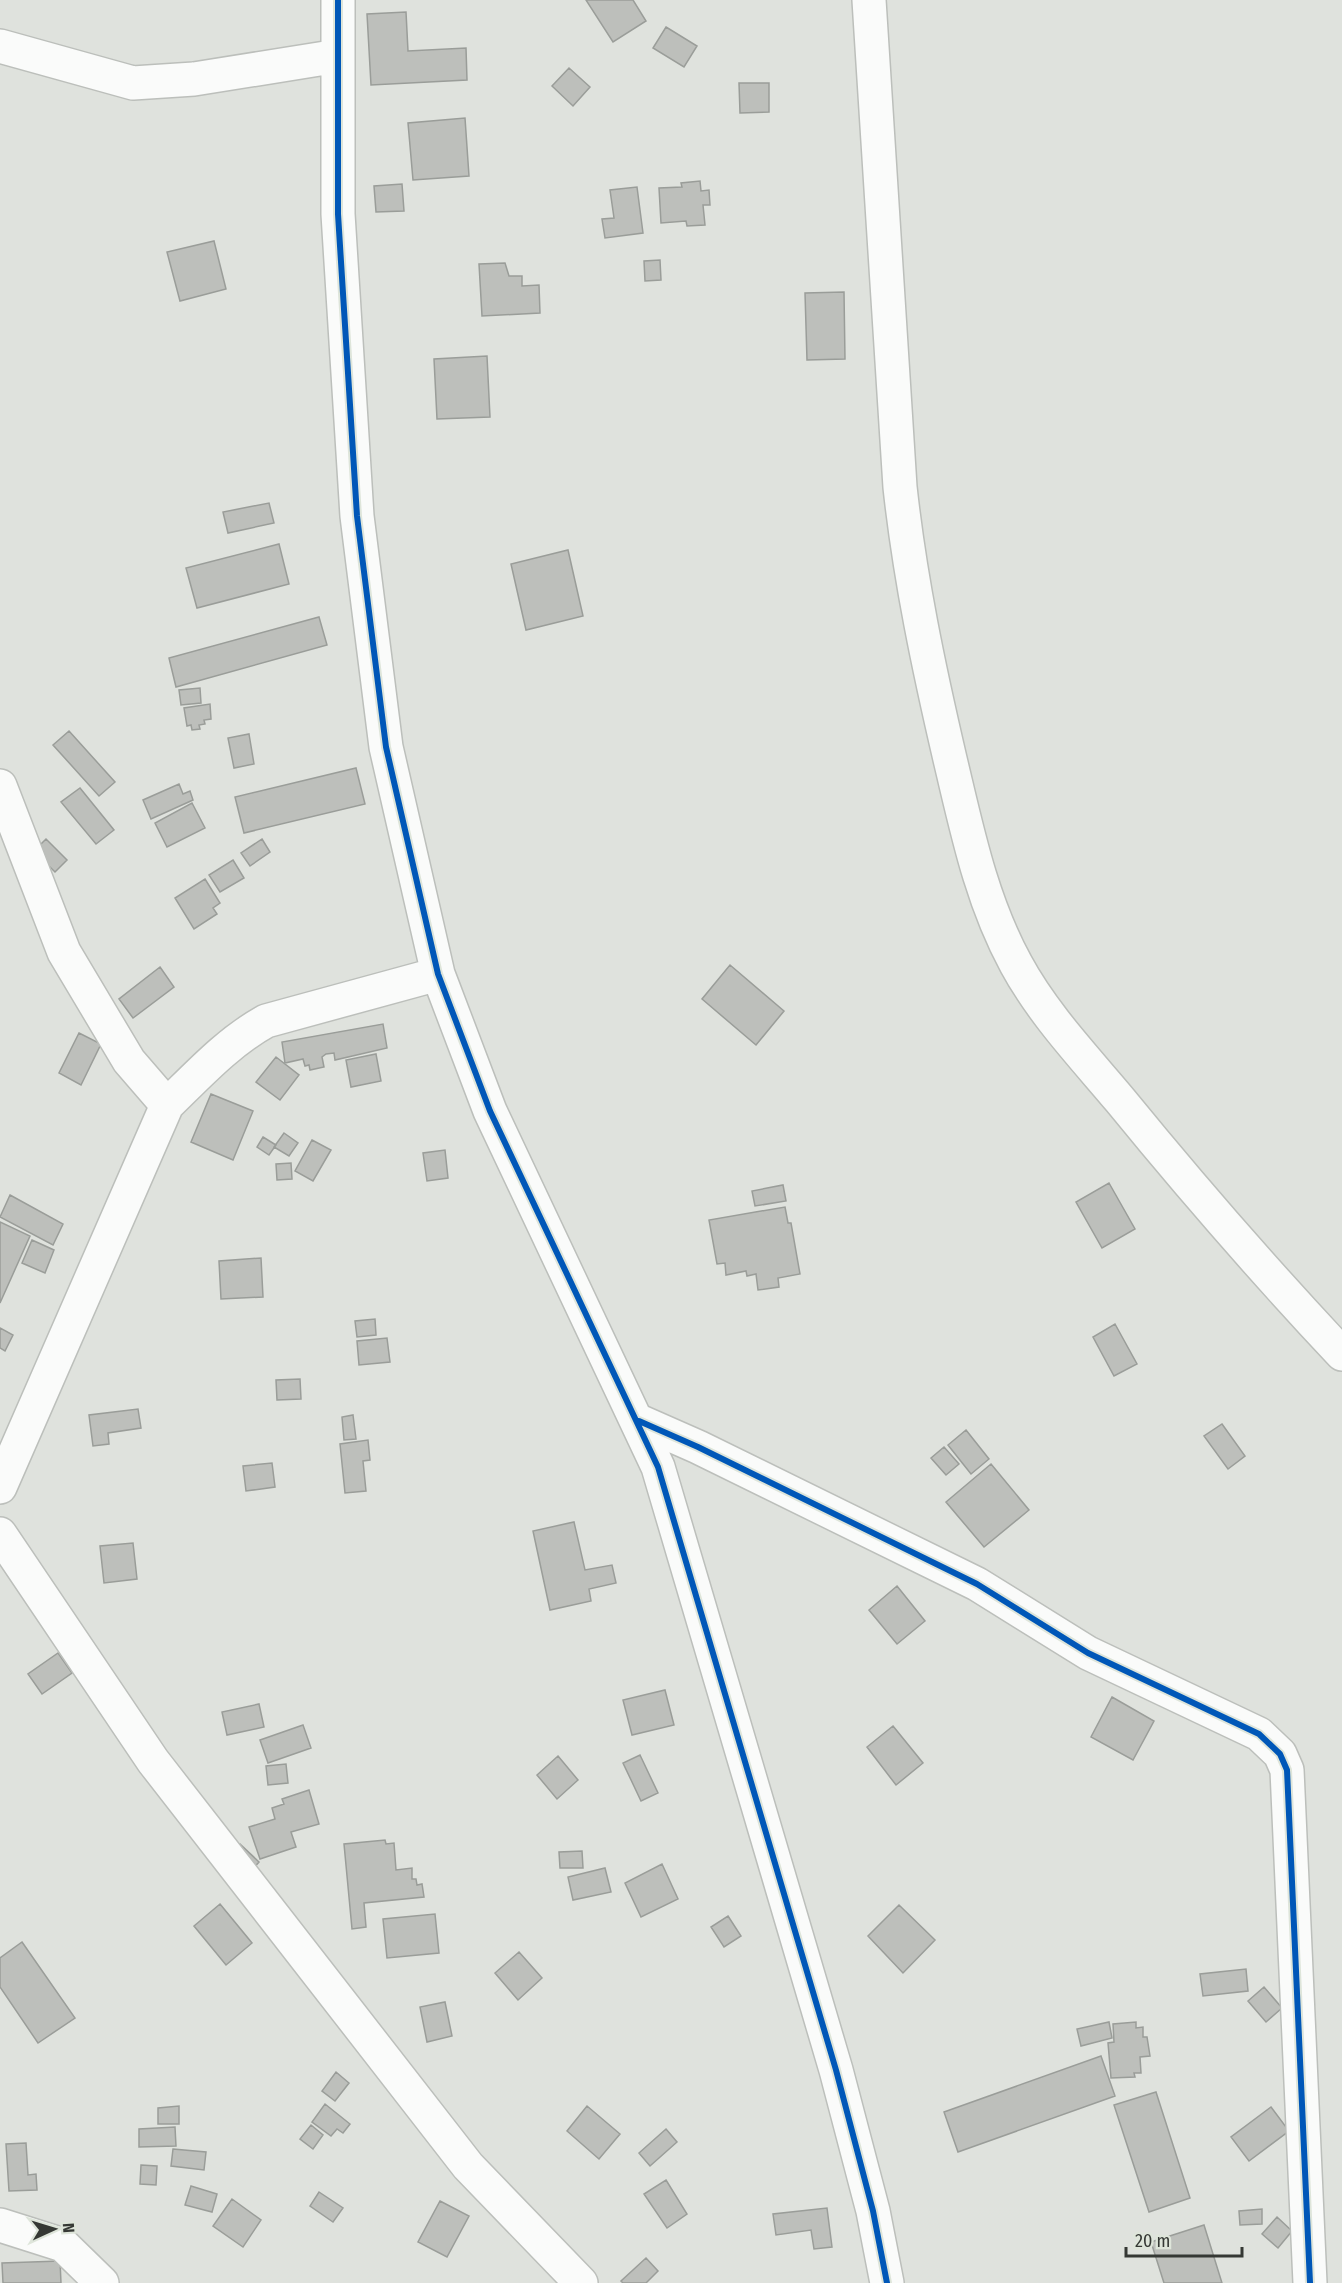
<svg xmlns="http://www.w3.org/2000/svg" width="1342" height="2283" viewBox="0 0 1342 2283" font-family="'Fira Sans Condensed',sans-serif">
<rect width="100%" height="100%" fill="#dfe2dd"/>
<path fill="#bdbfbb" stroke="#9a9d99" stroke-width="1.5" d="M586,0H633L646,21L613,42Z
M406,12L408,51L466,48L467,80L371,85L367,14Z
M666,27L697,46L684,67L653,48Z
M569,68L590,87L573,106L552,86Z
M739,83H769V112L740,113Z
M465,118L469,176L413,180L408,123Z
M700,181L701,191L709,190L710,205H703L705,225L687,226L686,221L661,223L659,188L682,187L681,183Z
M402,184L404,211L376,212L374,186Z
M637,187L643,233L605,238L602,219L614,218L610,190Z
M214,241L226,289L180,301L167,252Z
M660,260L661,280L645,281L644,261Z
M505,263L509,276H522V286L539,285L540,313L482,316L479,264Z
M844,292L845,359L807,360L805,293Z
M487,356L490,417L437,419L434,359Z
M269,503L274,523L228,533L223,512Z
M279,544L289,584L197,608L186,568Z
M568,550L583,616L526,630L511,564Z
M319,617L327,645L176,687L169,658Z
M200,688L201,703L181,705L179,690Z
M210,704L211,719L204,720L205,724L199,725L200,729L192,730L191,725L187,726L184,708Z
M69,731L115,782L99,796L53,745Z
M249,734L254,764L234,768L228,738Z
M356,768L365,804L244,833L235,797Z
M179,784L183,794L190,791L193,800L151,819L143,800Z
M80,788L114,830L96,844L61,802Z
M192,803L205,828L167,847L155,823Z
M46,839L67,860L55,872L34,851Z
M262,839L270,852L250,866L241,853Z
M233,860L244,878L220,892L209,875Z
M205,879L220,903L213,908L217,914L194,929L175,898Z
M730,965L784,1011L756,1045L702,999Z
M160,967L174,987L133,1018L119,999Z
M383,1024L387,1048L335,1060L334,1053L326,1054L322,1057L324,1067L310,1070L309,1065L305,1066L303,1059L285,1063L282,1042Z
M79,1033L101,1044L81,1085L59,1073Z
M376,1054L381,1081L351,1087L346,1060Z
M276,1057L299,1075L280,1100L256,1082Z
M211,1094L253,1111L233,1160L191,1142Z
M284,1133L298,1143L289,1156L274,1147Z
M263,1137L276,1145L269,1155L257,1147Z
M312,1140L331,1150L313,1181L295,1171Z
M445,1150L448,1178L427,1181L423,1153Z
M291,1163L292,1179L277,1180L276,1164Z
M1109,1183L1135,1229L1102,1248L1076,1202Z
M783,1185L786,1201L755,1206L752,1191Z
M10,1195L63,1224L53,1245L0,1217Z
M785,1207L788,1223H791L800,1274L778,1278L779,1287L758,1290L756,1274L747,1276L746,1271L726,1275L725,1263L717,1264L709,1220Z
M0,1222L30,1236L0,1303Z
M32,1240L54,1250L45,1273L22,1263Z
M261,1258L263,1297L221,1299L219,1261Z
M375,1319L376,1335L357,1337L355,1321Z
M1115,1324L1137,1364L1114,1376L1093,1337Z
M0,1328L13,1335L5,1351L0,1348Z
M387,1338L390,1362L359,1365L357,1341Z
M300,1379L301,1399L277,1400L276,1380Z
M138,1409L141,1428L108,1433L109,1444L93,1446L89,1415Z
M353,1415L356,1439L344,1440L342,1417Z
M1222,1424L1245,1456L1228,1469L1204,1436Z
M966,1430L989,1459L971,1474L948,1445Z
M368,1440L370,1460L363,1461L366,1491L345,1493L340,1444Z
M944,1447L959,1464L946,1475L931,1458Z
M272,1463L275,1487L246,1491L243,1466Z
M991,1464L1029,1510L984,1547L946,1502Z
M574,1522L585,1570L612,1565L616,1583L589,1589L591,1601L550,1610L533,1531Z
M133,1543L137,1579L104,1583L100,1546Z
M897,1586L925,1621L897,1644L869,1610Z
M58,1653L72,1673L42,1694L28,1674Z
M665,1690L674,1725L632,1735L623,1700Z
M1112,1697L1154,1721L1133,1760L1091,1737Z
M259,1704L264,1727L227,1735L222,1712Z
M303,1725L311,1748L268,1763L260,1740Z
M893,1726L923,1763L896,1785L867,1747Z
M640,1755L658,1793L641,1801L623,1763Z
M558,1756L578,1780L557,1799L537,1775Z
M286,1764L288,1783L268,1785L266,1766Z
M309,1790L319,1824L291,1832L296,1847L260,1859L249,1827L275,1819L272,1808L284,1804L282,1799Z
M385,1840L386,1844L394,1843L396,1870L412,1868V1879H416L417,1885L422,1884L424,1897L364,1903L366,1927L352,1929L344,1844Z
M240,1844L259,1862L250,1872L231,1855Z
M582,1851L583,1868H560L559,1852Z
M662,1864L678,1899L641,1917L625,1883Z
M605,1868L611,1892L573,1900L568,1877Z
M220,1904L252,1943L226,1965L194,1926Z
M899,1905L935,1940L903,1973L868,1936Z
M435,1914L439,1953L387,1958L383,1919Z
M728,1916L741,1936L724,1947L711,1927Z
M22,1942L75,2018L38,2043L0,1987V1958Z
M519,1952L542,1978L518,2000L495,1973Z
M1246,1969L1248,1991L1203,1996L1200,1974Z
M1264,1987L1282,2008L1266,2022L1248,2001Z
M445,2002L452,2036L427,2042L420,2007Z
M1109,2022L1112,2038L1081,2046L1077,2029Z
M1136,2022V2028L1143,2027V2037H1147L1150,2056L1140,2057L1141,2073H1134L1135,2077L1111,2078L1108,2043L1114,2042L1113,2024Z
M1101,2056L1115,2096L958,2152L944,2112Z
M336,2072L349,2083L335,2101L322,2091Z
M1156,2092L1190,2198L1149,2212L1114,2105Z
M325,2104L350,2124L343,2133L337,2129L331,2136L312,2122Z
M179,2106V2124H158V2108Z
M587,2106L620,2134L599,2159L567,2131Z
M1271,2107L1289,2131L1249,2161L1231,2137Z
M311,2125L323,2135L313,2149L300,2139Z
M175,2127L176,2146L139,2147V2129Z
M666,2129L677,2142L650,2166L639,2153Z
M26,2143L28,2175L36,2174L37,2190L9,2191L6,2144Z
M173,2149L206,2152L204,2170L171,2166Z
M141,2165L157,2166L156,2185L140,2184Z
M666,2180L687,2214L667,2228L644,2194Z
M191,2186L217,2194L212,2212L185,2205Z
M319,2192L343,2208L333,2222L310,2206Z
M232,2199L261,2220L243,2247L213,2226Z
M440,2201L469,2216L447,2257L418,2242Z
M827,2208L832,2247L814,2249L811,2230L776,2235L773,2214Z
M1262,2209V2224L1240,2225L1239,2211Z
M1277,2217L1292,2231L1278,2248L1262,2234Z
M1204,2225L1222,2283H1164L1151,2242Z
M646,2258L658,2271L646,2283H623L621,2281Z
M60,2261L61,2283H3L2,2263Z"/>
<g fill="none" stroke-linecap="round" stroke-linejoin="round">
<g stroke="#bcbfbb" stroke-width="36">
<path id="minor" d="M338,0V214L357,516L386,747L438,974L490,1111L658,1467L836,2070L873,2211L887,2283
M869,0L900,487C910,579 929,669 950,759C967,830 981,900 1016,964C1043,1014 1084,1057 1120,1100C1191,1187 1265,1272 1342,1354
M0,46L133,83L194,79L338,56
M0,786L64,952L129,1061L167,1105
M639,1421L698,1447L977,1584L1088,1653L1259,1734L1280,1754L1287,1770L1310,2283
M0,1487L167,1105C198,1075 228,1042 266,1021L438,974
M0,1534L153,1761L468,2166L581,2283
M0,2225L63,2245L102,2283"/>
</g>
<use href="#minor" stroke="#fafbfa" stroke-width="33"/>
<g stroke="#dee5da" stroke-width="10">
<path id="cycleway" d="M338,0V214L357,516L386,747L438,974L490,1111L658,1467L836,2070L873,2211L887,2283
M639,1421L698,1447L977,1584L1088,1653L1259,1734L1280,1754L1287,1770L1310,2283"/>
</g>
<use href="#cycleway" stroke="#0057b8" stroke-width="6"/>
</g>
<g transform="translate(54 2229) rotate(86)" stroke="#dee5da" stroke-width="4.5" paint-order="stroke">
<path d="M0-4.5L10 22L0 15L-10 22Z" fill="#353834"/>
<text y="-9" font-size="16" font-weight="bold" text-anchor="middle" fill="#353834">N</text>
</g>
<path d="M1126 2247v9h116v-9" fill="none" stroke="#353834" stroke-width="3"/>
<text x="1135" y="2247" font-size="18" fill="#353834" stroke="#dee5da" stroke-width="4.5" paint-order="stroke">20 m</text>
</svg>
